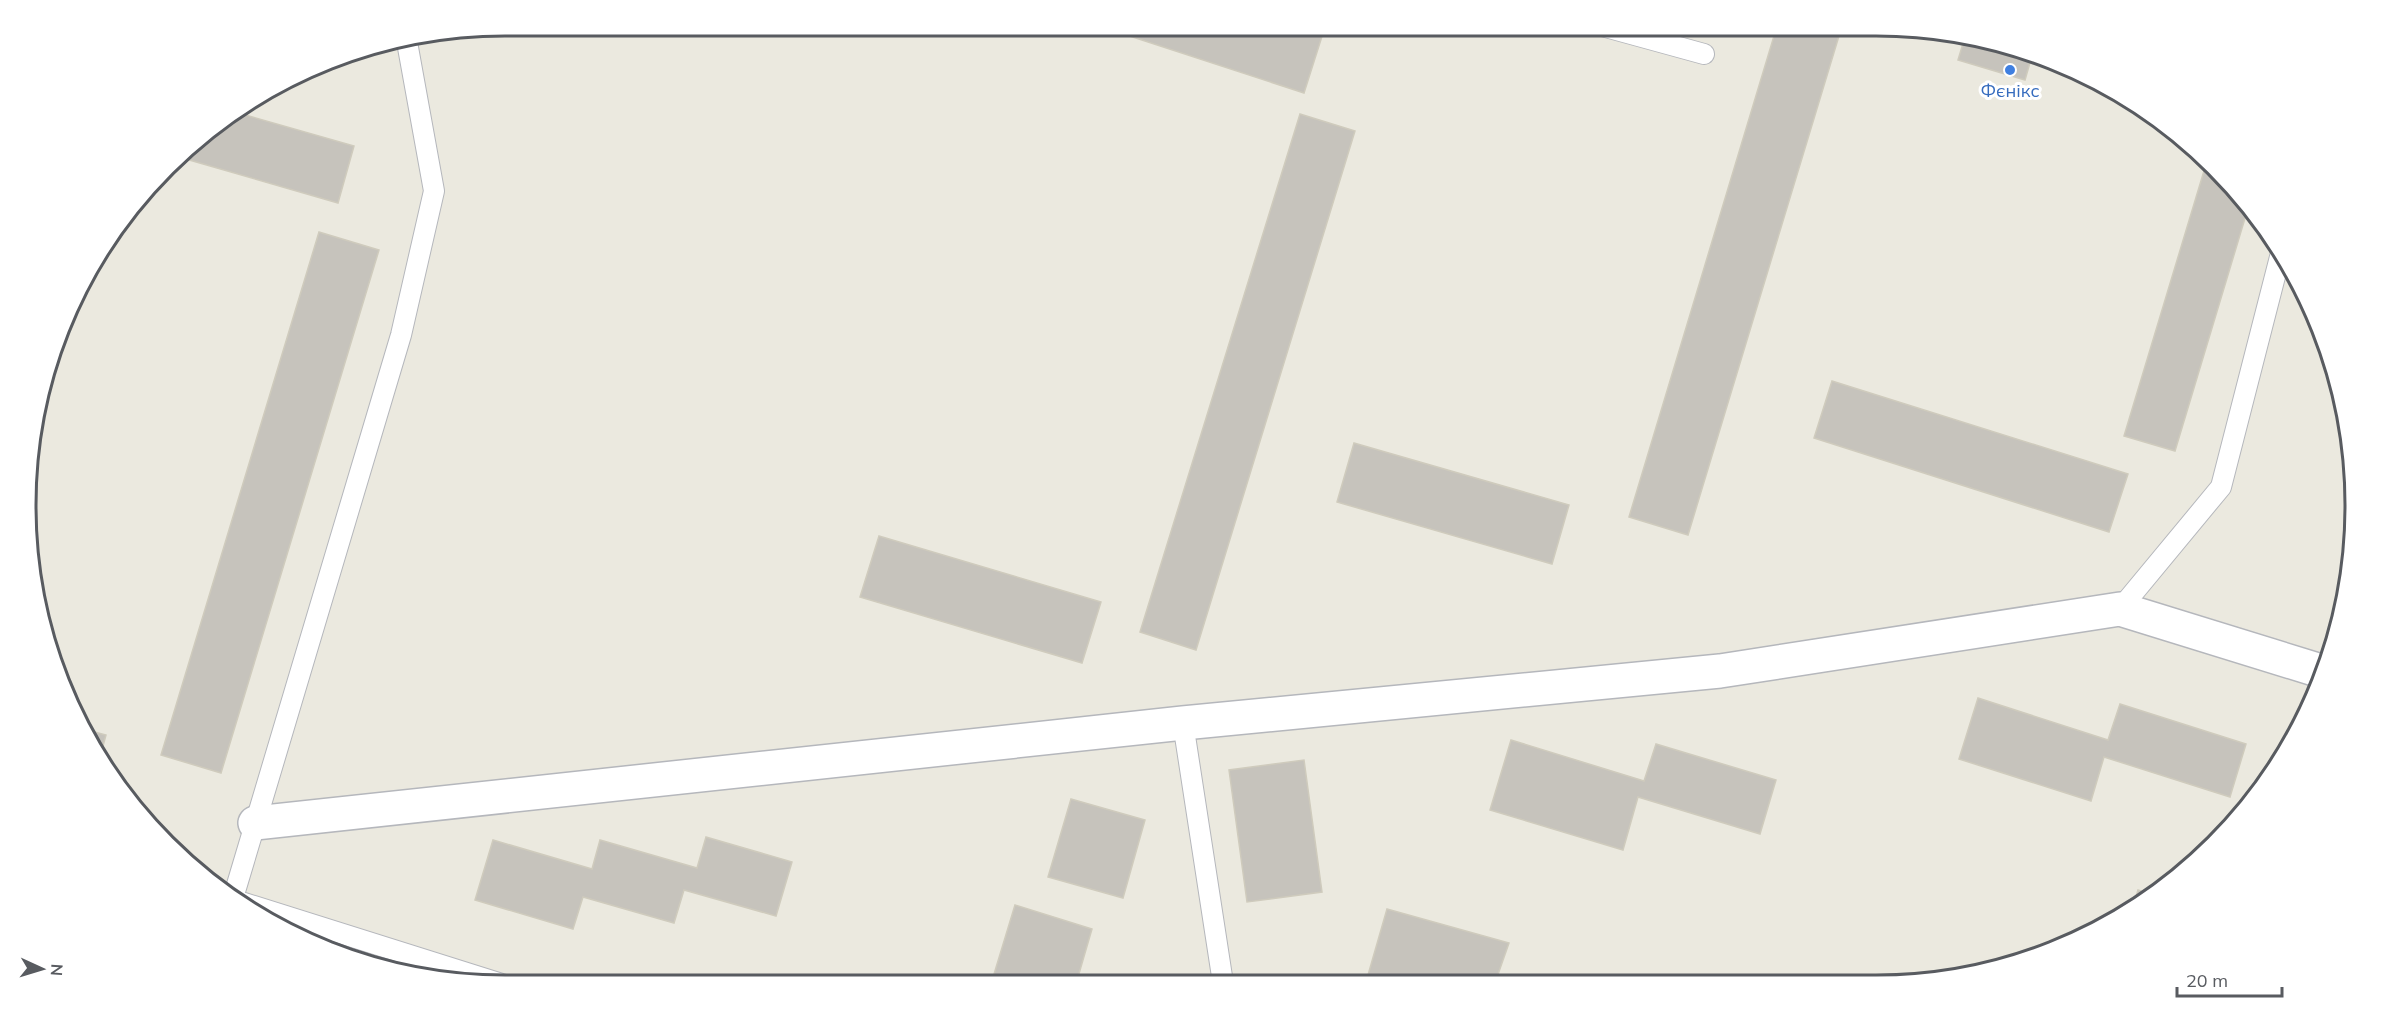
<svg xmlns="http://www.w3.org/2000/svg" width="2381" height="1011" viewBox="0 0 2381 1011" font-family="Mulish,sans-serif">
<rect width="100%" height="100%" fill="#ebe9df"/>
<path fill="#c6c3bc" stroke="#cfcbbd" stroke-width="1.5" d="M1099,26H1310L1324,30L1304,93Z
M1777,26H1842L1688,535L1629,517Z
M1964,40L2033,52L2025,80L1958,60Z
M235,112L354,146L338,203L179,157L189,144Z
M1300,114L1355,131L1196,650L1140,632Z
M2207,161L2249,205L2175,451L2124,436Z
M319,232L379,250L221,773L161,755Z
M1832,381L2128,474L2109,532L1814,438Z
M1354,443L1569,505L1552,564L1337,502Z
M879,536L1101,602L1082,663L860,597Z
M1978,698L2108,740L2120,704L2246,744L2230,797L2104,757L2091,801L1959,759Z
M83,729L106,735L100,757L90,745Z
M1511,740L1644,781L1656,744L1776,780L1760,834L1638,797L1623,850L1490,810Z
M1304,760L1322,892L1247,902L1229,770Z
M1071,799L1145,820L1123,898L1048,877Z
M706,837L792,862L776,916L684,890L674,923L583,897L573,929L475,900L493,840L592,869L600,840L697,868Z
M2138,890L2150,894L2133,906Z
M1015,905L1092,929L1076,984H991Z
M1387,909L1509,943L1495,983H1395L1368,975Z"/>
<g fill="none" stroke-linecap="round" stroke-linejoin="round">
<g stroke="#b5b7bc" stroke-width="22">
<path id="service" d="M1602,26L1704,54
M2120,609L2221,487L2281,253
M1183,723L1223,983
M233,898L401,335L434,191L407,42
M238,901L505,985"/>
</g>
<g stroke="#b5b7bc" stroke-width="36">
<path id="minor" d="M255,823L1183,723L1720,671L2120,609L2324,672"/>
</g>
<use href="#service" stroke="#fff" stroke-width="20"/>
<use href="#minor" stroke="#fff" stroke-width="33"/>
</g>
<circle fill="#3f7fe0" stroke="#fff" stroke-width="2" cx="2010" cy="70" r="6"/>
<g text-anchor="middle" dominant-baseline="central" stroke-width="6" stroke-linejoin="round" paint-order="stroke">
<g font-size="18" fill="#366cbe" stroke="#fff">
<text x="2010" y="90">Фєнікс</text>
</g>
</g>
<path d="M0 0H2381V1011H0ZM505 36H1876A469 469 0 0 1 2345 505V506A469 469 0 0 1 1876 975H505A469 469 0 0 1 36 506V505A469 469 0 0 1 505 36Z" fill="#fff" fill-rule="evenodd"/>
<path fill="none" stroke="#585b60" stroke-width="3" d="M505 36H1876A469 469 0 0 1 2345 505V506A469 469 0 0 1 1876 975H505A469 469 0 0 1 36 506V505A469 469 0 0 1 505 36Z"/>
<g transform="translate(42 969) rotate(94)" stroke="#ffffff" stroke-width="4.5" paint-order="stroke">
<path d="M0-4.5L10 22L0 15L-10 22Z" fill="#585b60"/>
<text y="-9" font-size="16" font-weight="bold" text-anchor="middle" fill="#585b60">N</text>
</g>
<path d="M2177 987v9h105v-9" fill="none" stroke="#585b60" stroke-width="3"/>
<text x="2186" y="987" font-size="18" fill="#585b60" stroke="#ffffff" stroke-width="4.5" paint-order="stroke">20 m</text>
</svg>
